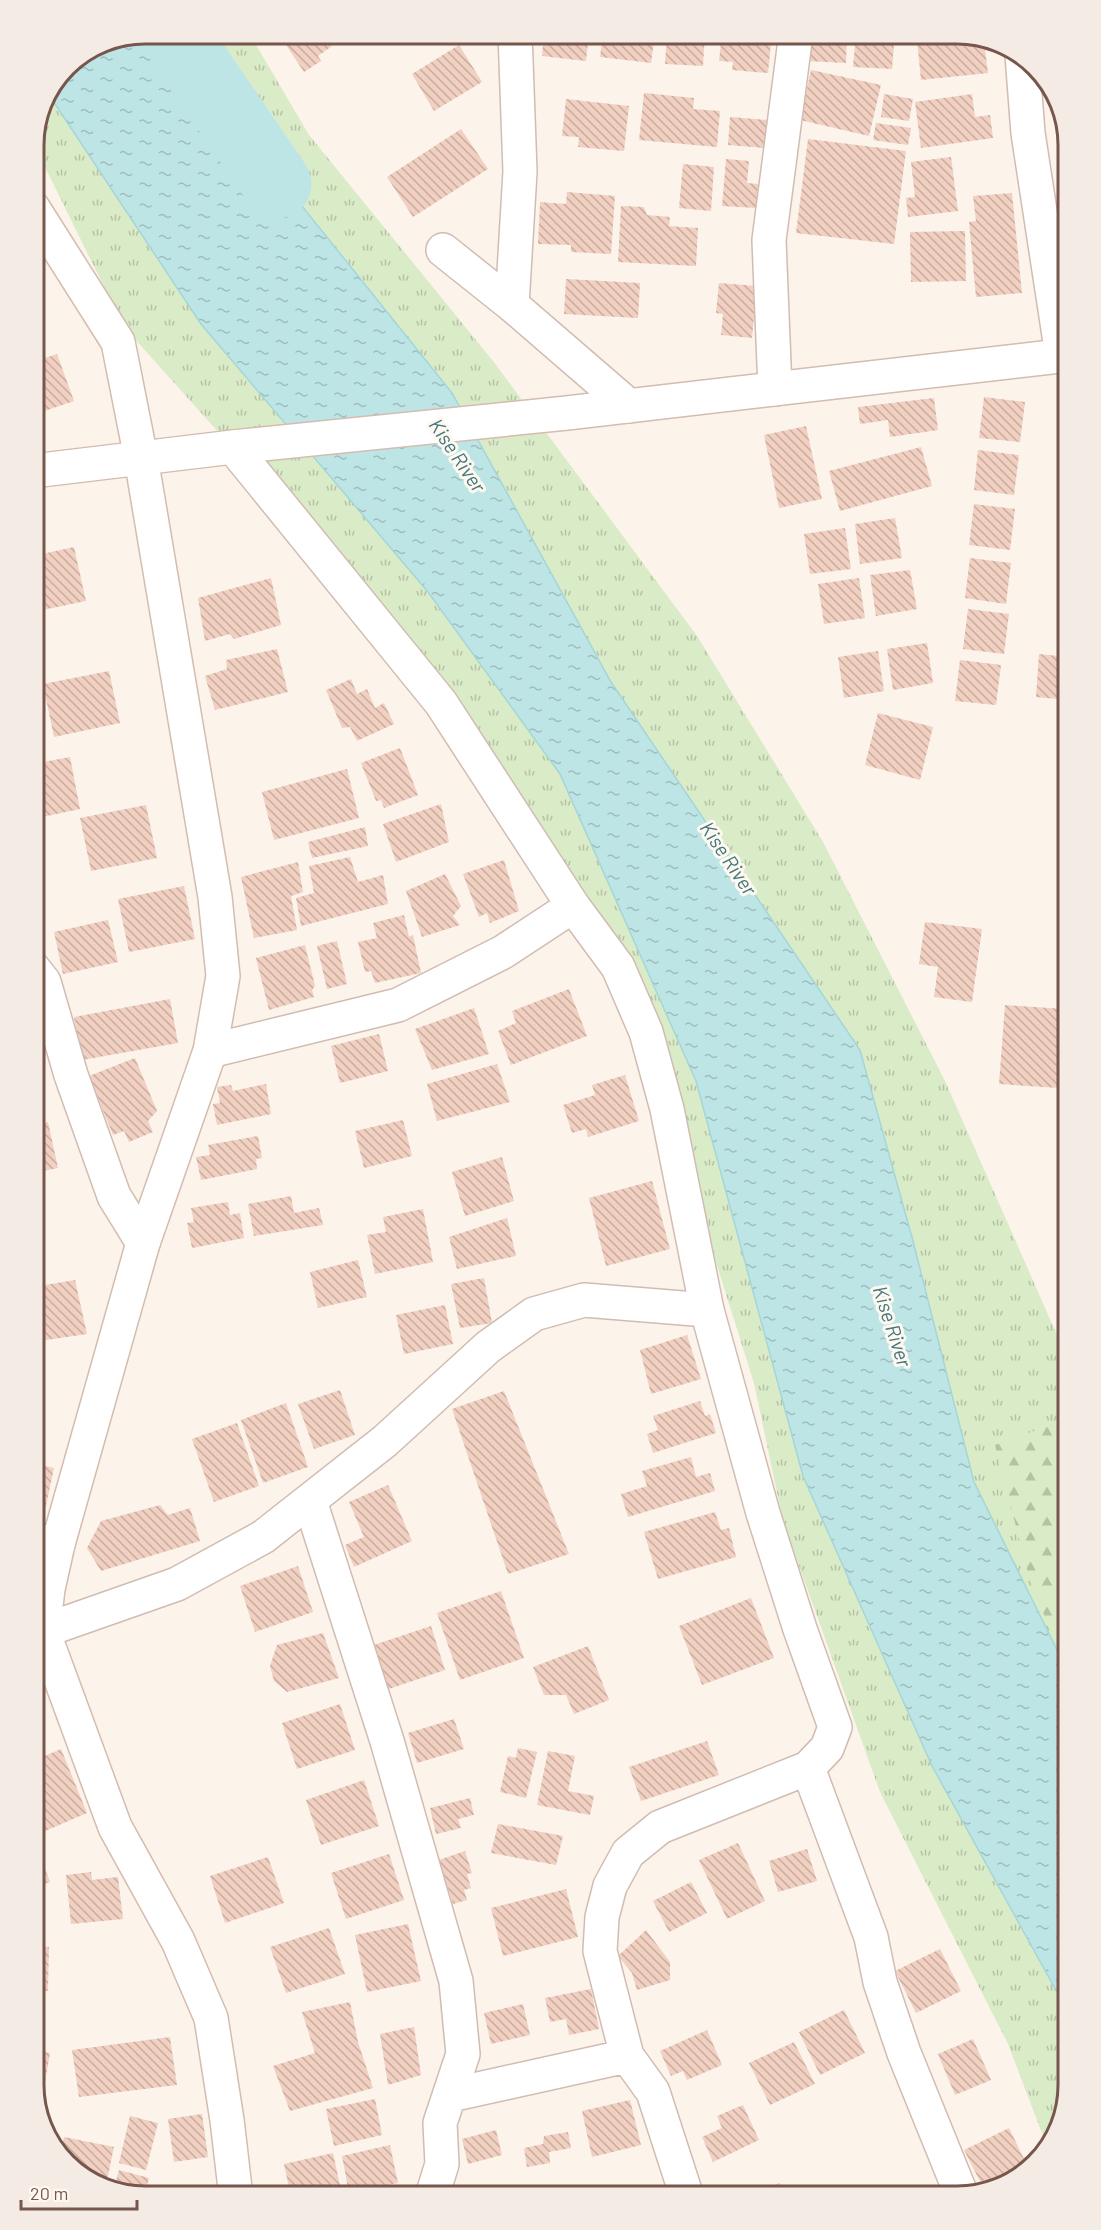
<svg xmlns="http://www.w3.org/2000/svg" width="1101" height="2230" viewBox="0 0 1101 2230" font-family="Barlow,sans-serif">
<defs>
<pattern id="grass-tufts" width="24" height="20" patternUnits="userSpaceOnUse" patternTransform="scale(1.5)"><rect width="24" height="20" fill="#daebc8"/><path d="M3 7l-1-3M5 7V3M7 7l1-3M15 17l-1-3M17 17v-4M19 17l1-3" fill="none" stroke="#b6c1a5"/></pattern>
<pattern id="forest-firs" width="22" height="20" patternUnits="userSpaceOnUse" patternTransform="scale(1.5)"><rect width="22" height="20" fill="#daebc8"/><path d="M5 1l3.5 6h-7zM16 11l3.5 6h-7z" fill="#b6c1a5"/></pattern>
<pattern id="water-ripples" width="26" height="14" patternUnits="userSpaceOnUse" patternTransform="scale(1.5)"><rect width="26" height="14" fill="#bee5e6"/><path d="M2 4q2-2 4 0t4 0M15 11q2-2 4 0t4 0" fill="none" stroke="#9fbcbd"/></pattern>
<pattern id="building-back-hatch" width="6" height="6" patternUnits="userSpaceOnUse" patternTransform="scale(1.5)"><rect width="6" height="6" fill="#f1d0c2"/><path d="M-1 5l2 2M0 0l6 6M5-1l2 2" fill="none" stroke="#c8aca0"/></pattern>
</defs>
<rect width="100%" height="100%" fill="#fcf3ea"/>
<path fill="url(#grass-tufts)" d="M145,33H249L309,135L493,361L697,636L823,842L945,1081L1068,1360V2085L1048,2149L1008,2044L880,1792L783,1521L754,1383L635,1005L459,731L246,463L124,327L33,143V138L66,66L102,41Z"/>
<path fill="url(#forest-firs)" d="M1068,1419V1675L1029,1577L995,1445Z"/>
<path fill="url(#water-ripples)" stroke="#a4d6d8" stroke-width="1.5" d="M145,33H163L452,393L611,682L860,1050L913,1241L974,1482L1068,1672V2012L932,1766L803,1476L696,1081L560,774L428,592L201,324L51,98L66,66L102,41Z"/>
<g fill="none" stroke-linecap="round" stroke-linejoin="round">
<path stroke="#bee5e6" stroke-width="69" d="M174,33L277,184"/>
</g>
<path fill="url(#building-back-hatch)" d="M278,33H324L332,46L318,56L321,61L304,72Z
M544,33H589L586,61L542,56Z
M603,33H655L651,63L600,57Z
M667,33H705L703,66L665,64Z
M722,33H772L768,73L732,70L733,62L719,61Z
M807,33H847L846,63L806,61Z
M856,33H895L892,69L853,67Z
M969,35L984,41L988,73L921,80L917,40Z
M459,45L482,82L434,111L412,74Z
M811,70L881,85L869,136L800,120Z
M644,93L694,98L693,109L720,111L717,147L639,140Z
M884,94L913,99L909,121L881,117Z
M972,94L975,117L990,115L993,138L921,148L915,102Z
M566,99L629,106L624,151L578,147L579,137L562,136Z
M730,117L767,120L764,148L728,145Z
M876,123L911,128L908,145L873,140Z
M461,129L488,169L413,217L387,177Z
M808,139L906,151L894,244L796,233Z
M951,157L958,211L908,217L906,198L915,197L911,162Z
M726,159L749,161L747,183L758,184L756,208L722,206Z
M683,164L714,167L711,211L679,208Z
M567,192L615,196L611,254L571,252V245L538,244L540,202L566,204Z
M1012,193L1022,293L976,297L969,222L976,221L973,196Z
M621,206L644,207L647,215L670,217L669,226L698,228L696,266L618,262Z
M965,231L966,281L911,282L910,232Z
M566,279L640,283L638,318L564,314Z
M719,283L757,286L752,338L721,335L723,314L716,313Z
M57,354L74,401L33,415V362Z
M984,397L1025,402L1020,442L979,438Z
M934,398L938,430L890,437L888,420L860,424L858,407Z
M806,426L822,499L779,508L764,435Z
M921,447L932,486L840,511L829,471Z
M978,450L1019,455L1014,495L974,490Z
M974,504L1015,509L1010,550L969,545Z
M895,518L902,558L860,564L855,524Z
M845,528L851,569L810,574L804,534Z
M74,547L86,601L33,612V556Z
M970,558L1011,563L1006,604L965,598Z
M910,570L917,609L876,616L870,575Z
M271,578L281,625L234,639L230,634L205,641L198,598Z
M859,578L865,618L824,624L818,584Z
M968,609L1009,614L1004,654L963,649Z
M927,643L933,683L893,690L887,649Z
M277,649L288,692L215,710L205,676L227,669L226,660Z
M878,651L884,691L844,698L838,657Z
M1039,654L1068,657V700L1036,697Z
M960,660L1001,665L996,705L955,701Z
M109,671L120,723L54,737L43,684Z
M351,679L357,694L367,689L375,708L384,703L394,724L357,741L350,727L342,728L326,690Z
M878,713L933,727L920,780L865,765Z
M400,748L418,795L384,808L381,800L376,801L361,763Z
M70,757L80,809L33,819V764Z
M347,769L359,818L274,840L262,792Z
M441,804L449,842L396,862L383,824Z
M146,805L157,858L91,871L80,818Z
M365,827L368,846L312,858L308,842Z
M350,857L358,882L383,875L388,904L301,926L296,898L314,893L309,866Z
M504,860L519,911L490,923L487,913L479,917L463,874Z
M298,862L303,892L291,896L297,930L254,938L241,877Z
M445,874L461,906L453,916L460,925L422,937L406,891Z
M184,886L195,939L129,952L118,899Z
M404,915L409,937L413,935L421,973L375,983L371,971L365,972L358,942L377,938L373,923Z
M108,920L118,962L63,974L54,932Z
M925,922L982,929L972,1002L934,997L938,967L919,964Z
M337,941L347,984L327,989L317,946Z
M305,945L315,986L312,990L314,997L269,1010L256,958Z
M569,989L587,1036L511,1065L498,1031L516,1023L512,1011Z
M170,999L178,1043L82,1060L74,1017Z
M1005,1005L1064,1009L1059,1088L999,1084Z
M474,1008L489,1054L432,1070L415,1029Z
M33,1031L40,1065L33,1066Z
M379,1034L388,1071L340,1083L331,1046Z
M135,1058L157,1111L148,1121L153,1132L129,1142L124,1131L113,1135L89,1076Z
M497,1064L510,1102L437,1121L427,1084Z
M625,1075L639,1121L588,1137L586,1129L572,1133L563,1105L595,1095L592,1085Z
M266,1084L271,1114L217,1125L213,1104L220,1103L217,1087L231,1085L233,1091Z
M403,1120L412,1156L364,1168L355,1131Z
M48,1122L58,1168L33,1173V1125Z
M258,1136L262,1158L256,1159L257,1169L201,1180L196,1157L210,1155L208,1145Z
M502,1157L514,1201L465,1216L452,1172Z
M652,1181L670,1249L606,1266L589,1198Z
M291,1196L294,1213L319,1208L323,1225L254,1236L248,1204Z
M228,1202L230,1215L240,1213L244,1238L192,1248L187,1223L194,1222L191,1208Z
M423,1209L433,1262L375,1274L367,1235L386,1232L383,1217Z
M507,1218L516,1256L457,1269L449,1237Z
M358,1260L367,1297L318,1308L310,1272Z
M484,1278L492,1323L460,1328L451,1284Z
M75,1280L87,1334L33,1342V1287Z
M445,1305L453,1344L404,1354L396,1315Z
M687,1335L701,1379L651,1394L640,1350Z
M340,1390L355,1435L314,1449L298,1404Z
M504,1391L569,1554L508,1574L452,1409Z
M700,1401L705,1416L710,1414L716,1433L653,1453L647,1434L658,1430L653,1416Z
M286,1403L308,1467L263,1483L241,1420Z
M237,1423L259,1486L214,1502L192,1439Z
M691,1457L696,1477L710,1473L715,1491L628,1517L621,1494L647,1486L642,1471Z
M33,1463L54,1468L44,1515L33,1512Z
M388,1485L412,1541L354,1567L345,1545L364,1537L349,1502Z
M160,1505L168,1515L190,1508L200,1541L101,1571L87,1548L101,1521Z
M715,1512L721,1530L729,1528L736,1557L658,1579L644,1532Z
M298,1566L313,1612L255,1632L240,1586Z
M501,1591L524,1658L460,1680L437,1613Z
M751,1598L774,1658L702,1685L679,1626Z
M431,1626L445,1670L386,1690L371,1646Z
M323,1633L339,1678L287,1692L274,1681L270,1666L277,1645Z
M588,1646L609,1700L574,1714L566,1695H544L533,1667Z
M340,1704L355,1750L297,1769L282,1723Z
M454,1719L464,1749L417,1763L408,1733Z
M707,1741L719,1775L641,1801L629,1767Z
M518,1748L537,1752L526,1798L500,1792L508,1756L516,1758Z
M61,1749L87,1813L43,1832L33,1804V1761Z
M548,1751L575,1756L568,1791L594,1796L590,1815L537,1805Z
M364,1780L379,1826L321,1845L306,1800Z
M470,1798L474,1815L458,1819L461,1828L436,1834L430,1808Z
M498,1824L563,1836L556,1865L491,1853Z
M33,1836L50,1882L33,1888Z
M738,1843L765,1901L727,1919L699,1860Z
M807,1849L817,1881L778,1892L769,1861Z
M465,1851L472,1873L467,1874L471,1888L464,1890L467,1900L453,1904L439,1860Z
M389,1854L404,1900L346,1919L331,1873Z
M268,1857L284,1903L225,1923L210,1876Z
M91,1872L92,1880L118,1877L123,1919L71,1924L66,1875Z
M691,1882L707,1913L669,1932L653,1901Z
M566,1889L578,1937L503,1956L491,1908Z
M408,1924L421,1981L367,1992L355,1935Z
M329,1928L345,1974L286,1993L270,1947Z
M646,1930L670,1962V1980L637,1990L632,1973L618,1956Z
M33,1947H49L48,1991H33Z
M940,1949L961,1991L916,2013L895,1971Z
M591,1989L599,2029L569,2035L566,2019L550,2022L545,1998Z
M350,2002L358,2042L373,2088L290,2111L273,2066L315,2053L302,2012Z
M523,2004L530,2035L491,2044L484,2013Z
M844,2010L865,2053L820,2075L799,2032Z
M414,2027L421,2075L388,2085L380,2034Z
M707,2030L722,2065L687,2080L683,2071L671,2076L660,2051Z
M170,2037L177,2085L79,2097L72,2050Z
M973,2039L991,2080L955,2095L938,2054Z
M794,2042L815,2084L770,2105L749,2063Z
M33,2050L50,2053L43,2094L35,2093Z
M375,2099L382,2135L334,2146L326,2109Z
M630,2100L641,2145L592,2157L582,2111Z
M743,2105L759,2140L713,2162L702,2137L722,2128L717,2116Z
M202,2114L208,2157L174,2162L168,2119Z
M130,2116L158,2123L146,2170L119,2163Z
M1009,2128L1027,2165L1010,2180L985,2191L964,2150Z
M496,2130L502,2155L468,2164L462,2139Z
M568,2132L571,2148L549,2152L550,2163L527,2167L524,2148L543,2144L544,2136Z
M64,2137L114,2147L106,2185L77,2174L61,2153Z
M390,2145L398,2183L349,2193L342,2156Z
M333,2153L341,2190L310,2197H291L284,2164Z
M119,2170L149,2178L144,2197H138L114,2188Z
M779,2183L786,2197H728L748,2187L753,2196Z"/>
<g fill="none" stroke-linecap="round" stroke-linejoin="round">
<g stroke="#d1bcb2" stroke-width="36">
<path id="street" d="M1022,55L1028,133L1062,355
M443,250L512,305L629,406
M512,305L520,172L515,33
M775,389L769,240L796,33
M233,447L441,703L573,906
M33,968L44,982L71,1075L114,1196L143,1243
M210,1051L398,1005L503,952L573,906L618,967L646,1032L667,1109L707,1310L763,1513L800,1629L835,1727L827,1748L808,1768L660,1827L628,1853L610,1886L602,1917L600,1951L627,2056
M310,1501L387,1741L456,1981L463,2054L440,2123L442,2164L433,2193L430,2197
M33,1540L58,1544
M33,1649L43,1631L177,1584L263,1537L385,1441L488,1347L534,1314L584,1300L707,1310
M808,1768L871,1937L880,1982L904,2053L962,2196
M451,2095L627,2056L653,2092L687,2197"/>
</g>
<g stroke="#d4bcaf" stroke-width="36">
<path id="secondary" d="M33,208L118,342L141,458L215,897L223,976L210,1051L143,1243L58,1544L48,1589L43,1631L115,1827L178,1941L211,2018L227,2120L236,2197
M33,471L233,447L567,413L1068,355"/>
</g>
<use href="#street" stroke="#fff" stroke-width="33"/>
<use href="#secondary" stroke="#fff" stroke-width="33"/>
</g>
<g text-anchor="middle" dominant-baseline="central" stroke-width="6" stroke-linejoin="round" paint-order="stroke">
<g font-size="20" font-style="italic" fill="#40787c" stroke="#fff8f1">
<text transform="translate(458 455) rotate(56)">Kise River</text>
<text transform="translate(729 858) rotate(56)">Kise River</text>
<text transform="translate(893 1326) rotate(72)">Kise River</text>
</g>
</g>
<path d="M0 0H1101V2230H0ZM145 44H957A101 101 0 0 1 1058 145V2085A101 101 0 0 1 957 2186H145A101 101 0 0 1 44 2085V145A101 101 0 0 1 145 44Z" fill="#f4ebe4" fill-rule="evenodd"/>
<path fill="none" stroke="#77574d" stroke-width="3" d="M145 44H957A101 101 0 0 1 1058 145V2085A101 101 0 0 1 957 2186H145A101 101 0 0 1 44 2085V145A101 101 0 0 1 145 44Z"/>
<path d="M21 2200v9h116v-9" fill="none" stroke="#77574d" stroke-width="3"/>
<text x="30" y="2200" font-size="18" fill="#77574d" stroke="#fff8f1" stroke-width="4.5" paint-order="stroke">20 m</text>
</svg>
